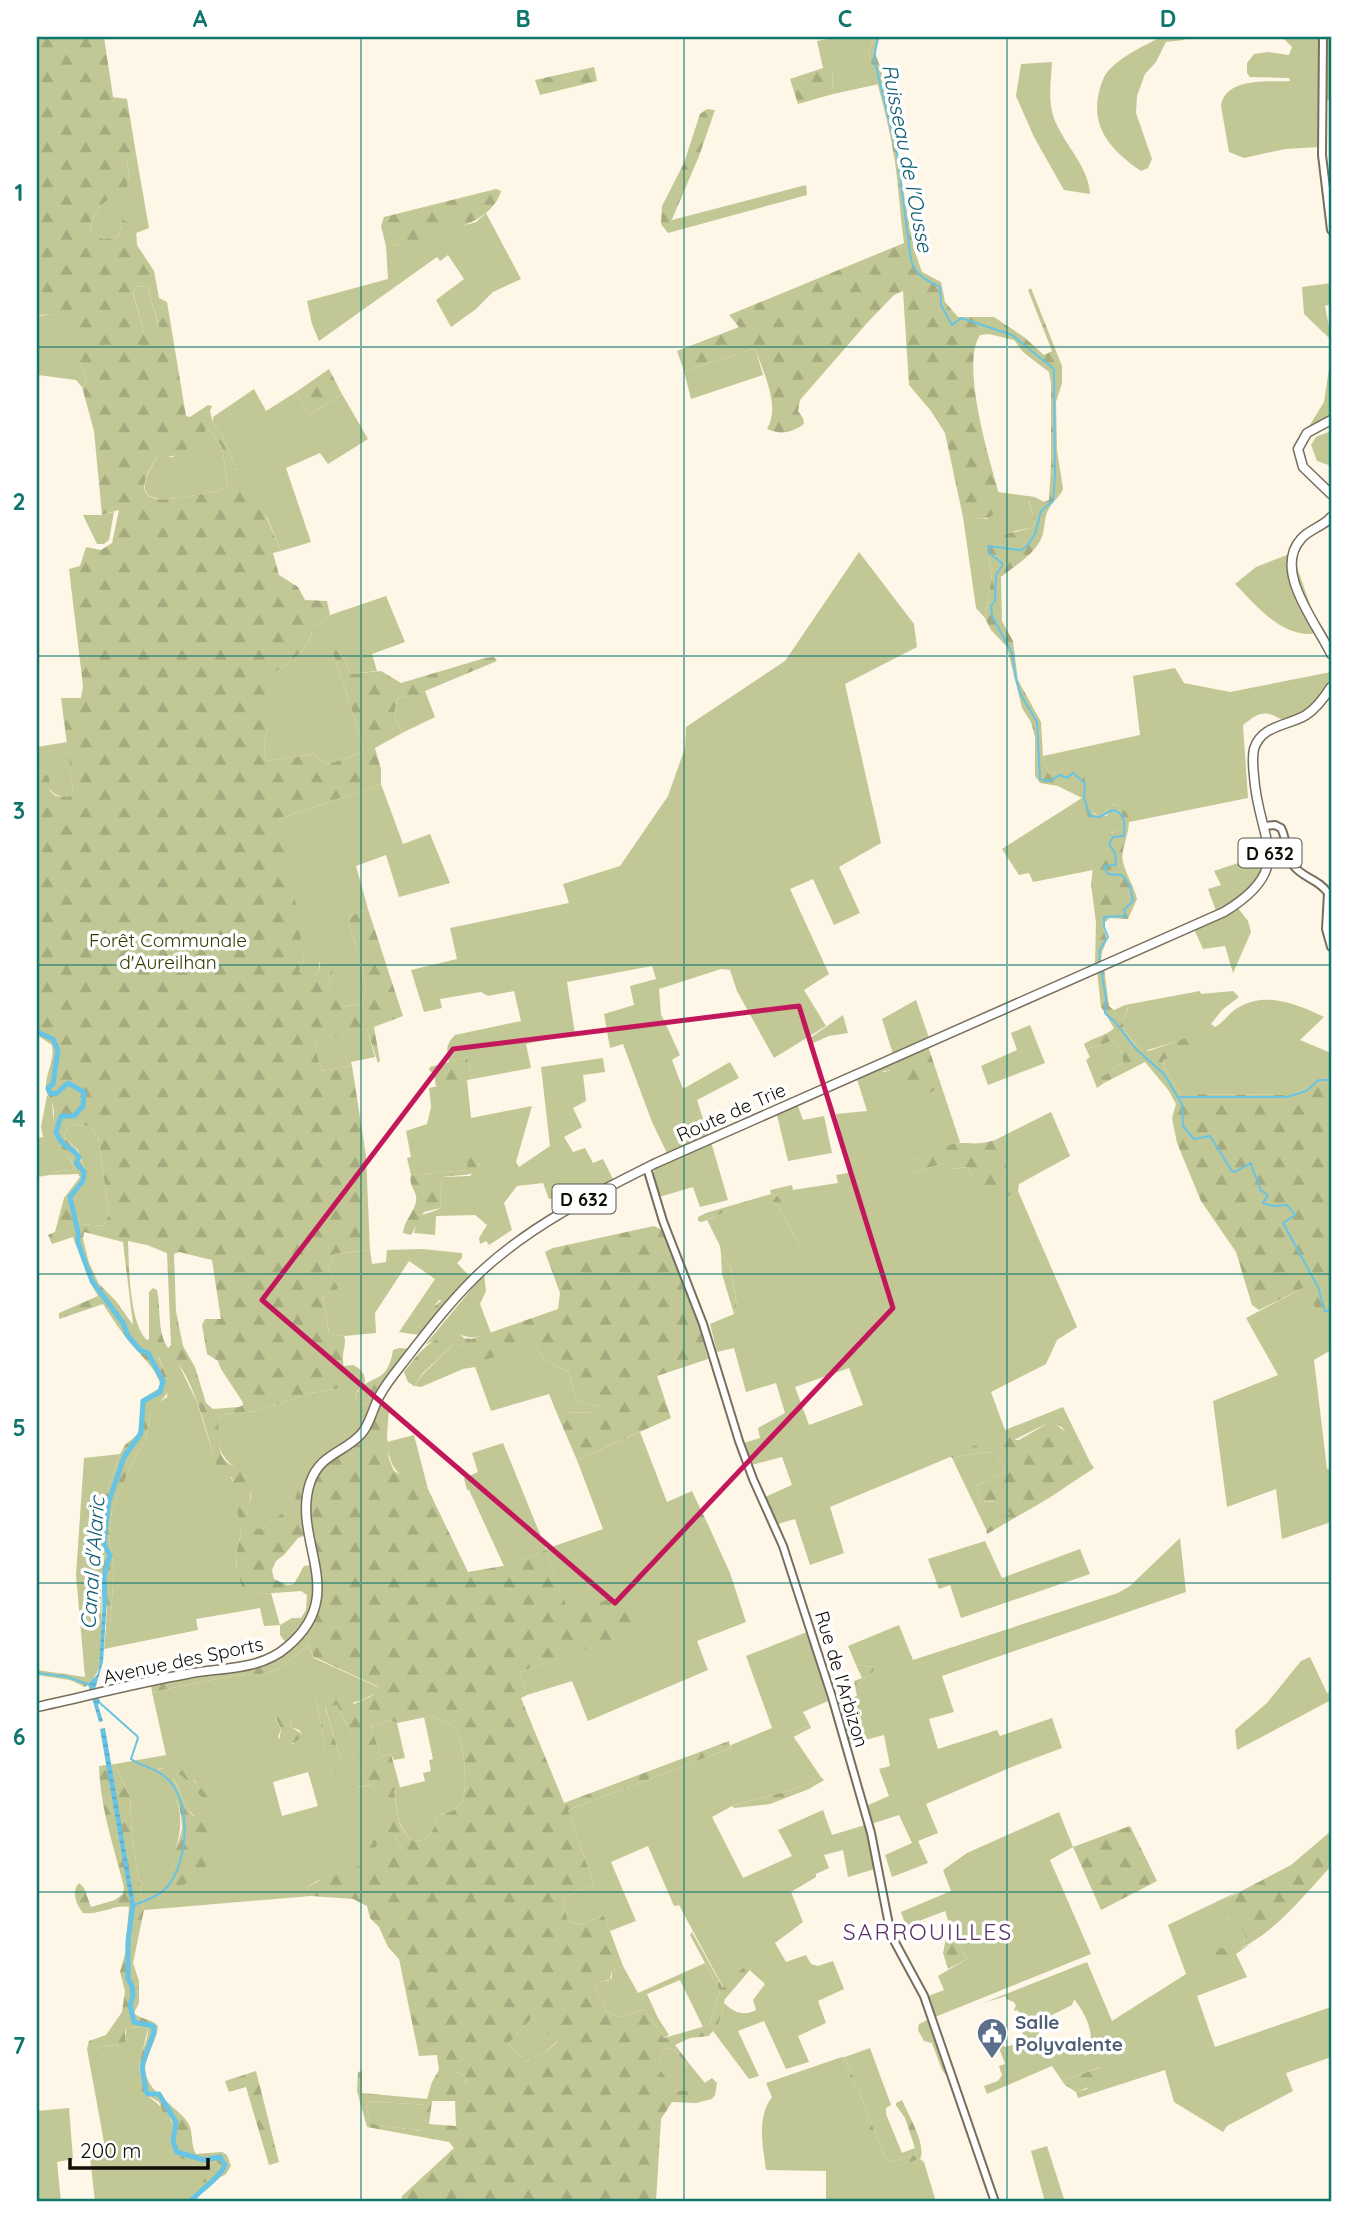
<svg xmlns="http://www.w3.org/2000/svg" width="1368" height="2239" viewBox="0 0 1368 2239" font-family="Quicksand,sans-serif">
<defs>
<pattern id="forest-firs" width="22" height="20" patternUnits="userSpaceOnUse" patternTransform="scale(1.75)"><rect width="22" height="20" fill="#c1c895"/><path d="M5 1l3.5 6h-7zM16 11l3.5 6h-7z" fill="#a5ab7f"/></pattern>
<pattern id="water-rules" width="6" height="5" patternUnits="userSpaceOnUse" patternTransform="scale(1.75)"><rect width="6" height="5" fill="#67c4e4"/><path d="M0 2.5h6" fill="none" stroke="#58a7c2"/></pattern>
</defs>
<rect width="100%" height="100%" fill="#fef6e6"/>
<path fill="#c1c895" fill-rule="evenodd" d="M837,37H875L868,52L879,84L833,94L832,66L823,68L817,41Z
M1161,37H1186L1184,40L1166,42L1156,62L1145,74L1137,96L1136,113L1152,159L1148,168L1141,171C1115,153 1092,131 1098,97C1100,87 1103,75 1111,68C1125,54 1144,46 1161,37Z
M1282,37H1331V100H1326V83H1321L1319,147L1285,149L1244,158L1229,152L1221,106C1225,77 1268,82 1290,81L1289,78L1250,77L1247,73V63L1254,54L1268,52L1289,55L1292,47Z
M1052,62C1051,81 1047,105 1056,123C1066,146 1089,168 1090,194L1064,190L1034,137L1016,96L1021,64Z
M136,154L149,228L136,233L135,226L122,219L119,236L103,239L90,230C92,209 109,197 127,187L129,174L127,160Z
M806,185L807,195L668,233L661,224H669L672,220Z
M486,213L521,279L493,292L476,309L451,327L436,300L464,279L448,255L440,261L437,257L319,341L312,324L307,301L388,279L386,246H394L476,222Z
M1331,283V304L1325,306L1331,337H1328L1304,314L1302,287Z
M144,286L148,288L159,328L144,333L133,292L136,287Z
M61,313L87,381L82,387L76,380L38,375C37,355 40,336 37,316Z
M755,348L763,375L691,399L684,371Z
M1331,356V414L1326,420L1308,428L1324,402Z
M254,389L266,411L296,392L309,415L342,394L368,439L328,464L320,453L286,468L311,542L281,551L267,517L238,473L221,433L213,423V417Z
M208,428L222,447L228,486L220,491C185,495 116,520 158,456L173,457Z
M1331,431V466L1317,461L1311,445L1316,437Z
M998,492L1035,497L1029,501L1035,525L1031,528L1015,531L986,546L992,575L985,618L976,608L963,517L987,519L1000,497Z
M114,512L109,540L104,544H97L83,515H102Z
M859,552L914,624L917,647L845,684L881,843L839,867L860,913L834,925L813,879L790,889L829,974L804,990L826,1026L774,1058L737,991L730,970L721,969L659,989L661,1014L680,1055L672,1060L683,1089L730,1062L739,1078L697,1100L708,1134L667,1153L652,1122L623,1044L610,1048L604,1014L634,1005L630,986L656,979L652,966L567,982L575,1034L526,1044L531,1068L472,1079L467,1057L449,1062C446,1050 446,1044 455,1035L521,1021L514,991L488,996L481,992L440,999L442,1008L424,1012L411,970L457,959L450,928L569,903L563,884L620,866L668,796L685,748L686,727L785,661Z
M1292,553L1315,619L1316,630L1312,634C1280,636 1256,605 1235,584L1256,567Z
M386,596L405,642L372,654L377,671L351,674L339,650L333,653L345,687L364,752L328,764L322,762L314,754L266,761L264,742L269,726V677C285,664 312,651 312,628L330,615Z
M1175,668L1184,683L1230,692L1331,672C1330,698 1305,713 1284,721C1265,709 1259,712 1243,725L1248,798L1129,822C1126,813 1121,805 1111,804L1104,813L1098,816L1090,810L1088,817L1106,816L1112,811L1120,815L1122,822L1119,829L1111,833L1104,852L1095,859L1093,870L1033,882L1029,873L1019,875L1002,849L1085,796L1070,769L1049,774L1043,756L1140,735L1133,676Z
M425,691L435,717L402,733L394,714L397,700L402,696C412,698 418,699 425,691Z
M67,742L73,790L69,798C48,795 49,788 42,771L37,772V747Z
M381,784L403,844L430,834L450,883L399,897L386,855L356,866L368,909L351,915L348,920C354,941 373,984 362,1004L341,1007C324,986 329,988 335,964L329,958L319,963V970L315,976H302L299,971L304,960L279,819Z
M1265,854C1266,882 1239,900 1216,911L1208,889L1221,885L1214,871Z
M1238,908L1248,921L1251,932L1233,973L1225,946L1203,949L1194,929Z
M1200,991L1201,994L1233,991L1239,997L1222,1010L1211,1024L1215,1027C1223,1023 1228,1014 1236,1009C1264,990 1297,1004 1324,1017L1300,1040L1331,1053V1084L1321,1082L1291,1095L1181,1094L1164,1067L1163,1059L1196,1046L1194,1036L1145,1051C1133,1044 1125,1034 1122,1021L1128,1009L1125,1005Z
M916,1000L929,1038L893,1054L882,1019Z
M1030,1025L1045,1063L988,1085L981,1066L1017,1050L1011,1033Z
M367,1029L375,1057L351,1062L352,1066L322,1071L317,1055L316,1040Z
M1113,1041L1123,1054V1062L1100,1078L1104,1083L1097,1088L1086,1060L1090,1057L1086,1049Z
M603,1058L605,1072L583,1075L586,1101L573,1108L582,1127L564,1137L573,1152L585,1148L593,1163L603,1159L614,1181L565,1206L560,1197L549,1199L543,1183L517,1186L504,1203L512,1230L489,1245L486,1241L480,1244L479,1238L487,1225L475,1215L436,1216L435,1235L414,1233C421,1207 423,1218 440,1208L442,1177L470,1176L479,1165L474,1148L468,1157V1170L411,1175L407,1158L411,1157L406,1131L427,1124L431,1107L429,1088L467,1080L471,1118L532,1106L516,1162L519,1167L550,1146L541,1067Z
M877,1069L884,1072L891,1070L939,1086V1079L960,1142L916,1160V1165L907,1174L946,1163L953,1169L968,1167L984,1198L1014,1188L995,1140L1051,1112L1070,1156L1019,1184L1018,1191L1077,1327L1057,1340L1046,1364L991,1392L1005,1430L1063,1407L1090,1462L1082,1466L1062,1427L1048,1423L1014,1440L1003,1435L830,1507L844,1553L810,1565L795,1519L778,1524L765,1497L792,1485L782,1457L751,1465L744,1443L760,1438L758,1428L785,1413L776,1383L746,1392L734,1348L717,1352L710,1324L734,1314L737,1307L731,1267L721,1253L720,1246L707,1220C726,1213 758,1193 777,1205L801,1247L778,1196L771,1194L770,1190L792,1185L793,1190L838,1183L836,1175L848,1173L836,1114L867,1111L857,1079ZM849,1368L863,1405L809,1425L795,1387Z
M825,1090L826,1093L798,1106L803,1120L824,1116L832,1153L788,1161L777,1115L754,1125L753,1122Z
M47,1095L52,1101L55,1137L74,1166L72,1170L52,1172L50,1175L37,1177V1138L43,1137L41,1127Z
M68,1124L89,1126L98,1136L109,1215L103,1226L82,1224L75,1214L73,1196L86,1182V1174L78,1150L64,1137Z
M711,1142L728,1200L700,1207L693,1187L659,1197L653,1174L655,1169Z
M422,1249L462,1253V1258L457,1263L471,1278L450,1301L439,1300L412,1334L399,1332L435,1279L409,1261L375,1313L376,1333L344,1336L329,1334L323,1295L330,1291L332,1279L328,1267L334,1254L370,1250L372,1264L386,1262L387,1250Z
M484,1274L486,1291L480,1304L491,1333C466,1341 473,1337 450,1332L425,1345Z
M1303,1288L1320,1314L1331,1309V1350L1314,1360L1327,1469H1331V1522L1282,1539L1276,1489L1227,1507L1213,1401L1278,1375L1246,1318Z
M455,1343L461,1346H536C544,1361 551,1365 568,1371L577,1401L602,1407V1411L598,1413L564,1412L558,1416L549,1394L491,1411L475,1367L463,1369L421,1387L414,1386L422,1375Z
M170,1354L176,1359L197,1402L220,1476L231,1477L236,1490L241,1533L236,1554L237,1572L242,1585L260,1594L271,1593L280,1625L264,1626L260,1608L196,1619L198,1630L104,1649L106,1628L110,1626L114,1571L109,1535L112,1509L136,1455L145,1442L151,1413L158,1403L167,1397L169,1381L158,1356Z
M353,1365C362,1369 367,1376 364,1385L357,1391L355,1397L358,1403L372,1405L358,1433L324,1457L307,1482L301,1480L295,1503L263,1529H254L247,1515L251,1496L246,1476C222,1459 214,1450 219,1418L225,1414L258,1411L311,1393L341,1388L345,1372L344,1366Z
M640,1432L667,1502L692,1491L698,1504L702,1523L705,1518L730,1573L746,1622L697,1641L708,1670L588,1721L572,1681L527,1695L519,1672L635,1632L569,1614L546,1550L504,1566L469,1490H467L464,1478L478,1472L472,1453L503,1443L546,1549L603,1529L577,1460Z
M414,1435L428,1489C400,1474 391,1476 387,1442Z
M984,1452L995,1453L1005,1469L1004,1473L976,1486L980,1502C998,1501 998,1501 1011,1514L986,1529L952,1458Z
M120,1454L104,1499L101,1540L105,1558L101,1574L102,1634L99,1669L92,1681L85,1677L76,1575L84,1458Z
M1180,1538L1186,1592L942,1676L954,1712L929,1719L938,1749L997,1730L1000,1736L1052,1718L1062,1748L1014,1766L926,1804L938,1833L918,1841L928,1863L892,1877L885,1855L912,1843L899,1815L871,1824L866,1806L889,1796L879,1769L890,1766L884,1735L850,1744L836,1704L857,1696L855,1686L875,1670L873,1667L856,1665L848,1646L899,1625L913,1660L1118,1593L1130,1586Z
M985,1541L1002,1578L1080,1549L1090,1574L961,1618L950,1585L939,1589L928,1559Z
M807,1632L828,1701L803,1712L810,1725L794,1732L752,1758L793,1736L821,1777L795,1789L732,1806L712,1817L743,1878L792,1856L778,1830L823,1810L832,1835L865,1825L875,1869L848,1877L843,1850L824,1855L829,1868L816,1874V1877L791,1892L803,1922L775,1943L786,1962L806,1955L811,1964L818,1966L833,1961L844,1989L818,2001L826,2023L798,2036L809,2062L786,2069L764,2021L738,2031L759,2076L749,2079L713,2031L719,2023L724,2003C734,2012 743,2017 756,2010L753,2000L765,1984L745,1966L724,1989L679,1905L674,1906L648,1846L611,1862L636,1921L610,1931L604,1915L580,1925L568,1921L562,1898L594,1885L568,1810L731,1748V1745L772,1728L746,1656Z
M308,1645L314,1658L380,1688C357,1709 344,1703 316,1699L325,1748V1760L314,1767L319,1775H330L341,1760L325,1706L337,1705L349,1730L363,1767L358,1776L345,1784L360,1787L372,1785L384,1816L381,1833H393L401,1847L384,1858L315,1882L307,1887L311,1896L144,1910L132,1837L130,1796L115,1764L166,1755L152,1692L232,1676L262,1674L279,1669ZM275,1719H290L291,1727L299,1730L302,1734L293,1744L278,1738L281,1728ZM165,1767L195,1781L209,1804L182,1776L175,1774L173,1777L187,1808L194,1816L208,1810L157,1889C174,1861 190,1824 173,1793C169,1785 162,1777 157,1770ZM308,1772L318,1806L282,1816L273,1782Z
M1310,1657L1327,1693L1331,1692V1700L1237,1750L1235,1730L1267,1703L1301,1661Z
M431,1716C437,1719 446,1721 452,1725C465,1735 468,1787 462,1802C458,1810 446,1813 438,1816C432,1833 429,1845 409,1839L399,1822L394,1789L425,1781L423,1773L431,1771L429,1760L433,1759L424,1717Z
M391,1720L397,1723L405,1758L394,1760L391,1754L381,1756L371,1726Z
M1059,1812L1073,1847L1050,1860L1091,1954L930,2019L951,2079H949L942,2070L932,2043L924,2041L918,2030L919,2024L929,2019L920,1999L944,1990L938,1976L967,1959L952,1932L945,1911L906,1926L901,1912L951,1891L943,1870L967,1853Z
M1237,1892L1228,1898L1227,1918C1235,1923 1248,1929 1244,1941L1238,1944L1241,1948L1250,1944L1236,1954L1247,1977L1197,1996L1215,2047L1331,2007V2057L1286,2073L1293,2091L1227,2126L1223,2132L1174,2102L1165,2070L1078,2098L1076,2092L1087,2089L1101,2067L1066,2079L1065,2085L1052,2066L987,2094L984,2086L998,2081L1002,2075L999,2066L1005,2064L999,2048L995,2049L991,2037L980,2038L994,2034L998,2042L1005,2047L1021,2043L1026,2037L1022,2033L1024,2029L1018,2010L1015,2011L1014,2009L1016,2006L1014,2002L1006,1999V1996L983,2003L1087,1962L1112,2021L1186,1974L1168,1925ZM1074,1999C1086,2014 1098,2038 1086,2056L1074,2048H1060L1050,2052L1034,2024L1072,2005Z
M705,1963L720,1991L709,2025L703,2027L680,1980L647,1994L658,2018L669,2035L664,2038L644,2009L619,2017L607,2012L595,1988L602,1981H608L612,1978V1971L623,1966L638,1993Z
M532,2018L557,2041L546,2052L527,2062L508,2044Z
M143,2027L148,2029L139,2065L142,2092C151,2098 173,2114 172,2126C171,2141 167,2137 173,2154L208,2164L217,2162L219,2164L218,2168L208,2175L188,2202H95L90,2157L106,2153L87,2049C98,2050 106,2045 117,2045L123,2051C127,2042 124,2036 127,2028Z
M666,2048L674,2049L688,2067L691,2066L705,2083C696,2093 687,2092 675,2090L659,2070L661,2057Z
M870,2048L891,2105L886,2108V2114L902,2153L915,2148L917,2154L890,2162L885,2157L845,2057Z
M842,2057L878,2157L888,2166H898L920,2159L924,2162L936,2202H793L826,2201V2171L766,2170C763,2145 756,2119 772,2097L766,2083Z
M459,2072L466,2078L465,2088L457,2097L450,2074Z
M368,2101L426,2105L422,2131L372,2124L369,2119L366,2104Z
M69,2108L73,2159L57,2162L61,2202H37V2111Z
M1047,2146L1065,2202H1045L1031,2151Z"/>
<path fill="url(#forest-firs)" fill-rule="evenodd" d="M37,37H104L113,97L127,99L136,154L127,160L129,174L127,188C109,197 92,209 90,230L103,239L119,236L122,219L136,226L137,245L154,271L159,298L167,302L186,416L190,417L208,405L212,406L210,411L213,423L221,433L238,473L253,486L281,551L273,553L279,575L298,587L305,600L327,601L330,615L312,628C312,651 285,664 269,677V726L264,742L266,761L314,754L322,762L328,764L364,752L345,687L333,653L335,648L339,650L351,674L381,671L401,683L485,658L494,657L497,661L425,691L420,697L411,698L402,696L397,700L394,714L402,733L375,748L381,769V784L279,819L288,851L304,960L299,971L303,976H315L319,970L321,959C328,958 332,957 335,964C329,988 324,986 342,1007L362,1004C373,984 354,941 348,920L351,915L368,909L403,1016L374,1027L380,1061L378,1063L367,1029L316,1041L317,1055L322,1071L352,1066L366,1156L370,1250L334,1254L328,1267L332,1279L338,1287L336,1291H330L323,1296L329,1334L344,1336C347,1344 342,1351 343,1360C343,1368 348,1374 348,1383L341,1388L311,1393L258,1411L225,1414L219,1418C218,1429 217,1445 222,1456C226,1463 233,1466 239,1470C254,1479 251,1501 247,1515L254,1528L263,1529L294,1503L301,1479L307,1482L306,1535L298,1538L284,1555L276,1561L272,1570L274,1579L287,1585L294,1584L304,1566L313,1565C313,1607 315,1611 286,1643L280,1635V1625L292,1618H301L306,1610L307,1595L301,1591L260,1594L242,1586L237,1572L236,1554L241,1533L232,1477H220C209,1444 196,1376 169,1354L158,1357L169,1381L170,1390L151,1413L145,1442L136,1455L112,1509L109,1535L114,1571L110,1626L106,1628L107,1598H103L101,1574L105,1558L101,1540L104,1499L120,1454L125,1445L138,1434L142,1399L161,1387C157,1369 143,1358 132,1345C121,1332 112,1318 103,1304L59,1319V1313L98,1296L91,1284L73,1237L52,1244L48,1235L55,1232L64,1198L80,1177L78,1174L50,1175L52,1172L72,1170L74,1166C69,1156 60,1148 55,1138C50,1127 56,1116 53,1105C50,1097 45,1093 46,1084C47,1070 55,1060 52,1045L37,1035V772L42,771L49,777L50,791L56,796L69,797L73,790L61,698H81L83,686L69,569L80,566L86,547L101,550L112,543L119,510L102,515L94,431L82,387L87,381L61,314L37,315ZM144,286L148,288L159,327L144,333L133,293L136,287ZM208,428L222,447L228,486L220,491C185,495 116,520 157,457C188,458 188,446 208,428ZM68,1124L89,1126L98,1136L109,1215L103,1226L82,1224L75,1214L73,1196L86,1182V1174L77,1150L64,1137ZM84,1232L123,1242L133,1325L116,1301L99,1284L89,1263L83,1239ZM128,1241L147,1245L167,1253L171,1345L168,1348C157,1332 161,1308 157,1290L153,1288L149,1292V1339L147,1340C129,1323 129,1265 128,1241ZM179,1252L212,1260L221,1319H205L202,1325L207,1354L218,1361L221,1369L242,1401L243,1405L239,1407L213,1409L206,1403L195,1367L183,1346L176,1311L174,1254Z
M875,37H880L875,53L881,69L914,249L922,272L941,282L945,302L958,317H994L1024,337L1044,355L1052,351L1028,290L1031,288L1062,366V383L1056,402L1057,450L1063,489C1060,497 1054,500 1050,507C1043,516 1046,529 1041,539C1033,556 1015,565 1001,577L1002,621L1013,641L1018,680L1041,722L1043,756L1049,774L1070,769L1080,770L1085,779V796L1082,798L1058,786L1040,783L1035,776V737L1031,722L1022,708L1007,647L991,630L985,618L992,575L986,546L990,538L1031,528L1035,525L1029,500L1035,497L1044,502L1049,500L1051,465V383L1049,372L1023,352L1014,340L989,334L980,335C960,365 990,462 1000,497C997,523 984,519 963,517L945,433L931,411L909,385L903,291L894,295L867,323L800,400L798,411L803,418L804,424C791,433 781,435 767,429C781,406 763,372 755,348L684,371L677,351L739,327L729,315L904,243C900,216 899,189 895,162C889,124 879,87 868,52Z
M832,65L833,94L798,104L790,79Z
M594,67L597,81L540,95L535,80Z
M707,109L715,110L699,156L670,224H661L662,206L684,163L700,114Z
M496,189L501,191C491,228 427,236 394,246H386L381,226L384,217Z
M329,369L342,394L309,415L296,392Z
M1087,801L1094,814L1098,816L1104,813L1111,804C1146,811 1118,844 1123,862C1126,875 1134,886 1137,899L1128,919L1110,918L1105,922L1103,927L1107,940L1102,952L1101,961L1095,964L1096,923L1091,884L1094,859L1104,852L1103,838C1114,831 1124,830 1120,815L1112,811L1097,820L1088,817L1084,803Z
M1104,968L1109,1006L1114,1010L1125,1005L1128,1008L1122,1021C1125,1034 1135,1049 1149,1051L1194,1035L1197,1038L1196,1046L1163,1060L1164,1067L1181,1094L1291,1095L1321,1082L1331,1084V1309L1320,1315L1303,1288L1259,1310L1252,1305L1236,1252L1201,1201L1177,1143L1172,1118L1176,1104L1169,1091L1145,1062L1104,1083L1100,1078L1123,1062V1054L1113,1041L1086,1049L1084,1044C1094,1037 1106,1036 1114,1028L1101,1007L1097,971Z
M843,1015L848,1033L829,1036L813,1043L810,1038Z
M928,1046L939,1079V1086L931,1092L902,1100L891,1070L877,1072V1069Z
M467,1057L472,1079L436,1087L434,1074L429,1070L430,1067Z
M995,1140L1015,1188C1008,1201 996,1204 984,1199L968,1167L952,1169L946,1163L907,1174L905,1169L915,1165L916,1160C926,1156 951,1142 960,1143C977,1143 978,1145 995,1140Z
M469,1148H474C489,1181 463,1173 442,1177L440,1208L424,1212L411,1235L403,1233C404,1221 413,1214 416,1202C418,1191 408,1187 411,1175L467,1170Z
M771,1194L778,1196L806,1245L805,1247H801L777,1205C759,1194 721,1215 702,1222L698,1221V1217L706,1213Z
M654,1226L662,1230L699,1326L708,1359L657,1376L671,1418L577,1460L558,1416L564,1412L597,1413L602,1411V1407L577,1401L568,1371C551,1365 544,1361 536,1346L472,1363L461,1346L455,1343L422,1374L414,1386L408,1382L404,1372C420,1351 429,1340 455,1330L464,1338L472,1339L558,1309L560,1293L545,1252L553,1248Z
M721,1253L731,1267L737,1308L734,1314L722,1274Z
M444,1298L450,1301L423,1335L412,1334L429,1311Z
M399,1348L411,1349L372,1405L358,1403L355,1397C365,1372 387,1389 393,1350Z
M381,1404L389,1408L387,1435L389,1459L394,1471L428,1489L468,1572L503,1566L546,1550L569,1613L621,1595L636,1632L519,1672L527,1695L521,1698L564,1803L729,1741L731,1748L568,1810L594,1885L562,1898L568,1921L580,1925L604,1915L623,1966L612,1971L610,1980L602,1981L595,1988L607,2012L619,2017L644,2009L664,2038L709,2025L720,1991L690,1935L692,1932L723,1988L745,1966L750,1970L725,1999L719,2023L709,2036L690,2038L675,2045L691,2066L689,2068L674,2049L666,2048L661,2057L660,2070L675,2090C696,2093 695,2089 712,2078L717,2083L715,2095L712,2099L696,2103L672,2102L661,2119L656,2202H401L402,2196L454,2148L449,2142L367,2127L357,2091L358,2072L362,2071V2093L427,2099L432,2082L439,2070L437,2055L419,2056L399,1959L388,1947L379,1927L370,1918L367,1906L353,1899L311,1896L307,1887C337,1870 372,1866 401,1847L393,1833H381L376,1847L370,1848L363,1823L383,1816L372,1785L348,1788L345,1783L358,1776L362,1767L349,1730L337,1705L325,1707L341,1760L339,1769L330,1775H318L314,1767L325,1759V1748L316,1699L347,1696L354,1704L370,1697L379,1687L314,1657L308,1645L279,1669L262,1674L232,1676L152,1692L151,1685L257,1667L276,1659L297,1644L314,1621L319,1600L310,1514L314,1480L321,1469L372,1424ZM431,1716C437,1719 446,1721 452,1725C465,1735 468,1787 462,1802C458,1810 446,1813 438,1816C432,1833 429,1845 409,1839L399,1823L394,1790L400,1787L391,1754L381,1756L371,1726L391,1720L397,1723ZM532,2018L557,2042L546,2052L527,2062L508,2044ZM459,2072L466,2078C466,2087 463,2090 457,2097L451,2074ZM369,2101L425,2105L421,2131L373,2124L369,2119L366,2104ZM432,2101H455L456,2126L429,2124Z
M1048,1423C1068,1424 1074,1450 1082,1465L1090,1462L1094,1468L1049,1498L987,1534L986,1529L1010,1514C998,1501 997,1500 980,1502L976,1486L1004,1473L1005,1469L995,1453L984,1452L952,1458L950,1455L1003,1435H1011L1014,1440H1019Z
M698,1504L705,1518L702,1523L704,1540L702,1542C694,1531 693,1516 698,1504Z
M856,1665L873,1667L875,1670L855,1686L854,1681L862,1678Z
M37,1670L85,1677L92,1681L85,1687L70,1680L37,1675Z
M284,1713L289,1714L291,1727L302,1734C297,1744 289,1746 279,1742L281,1728L274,1716Z
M810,1725L811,1728L752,1758L749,1756L752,1751Z
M169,1761L177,1764L209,1796V1805L182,1776L175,1774L173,1778L187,1808L193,1816L208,1810L213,1811L215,1844L214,1859C199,1871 181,1894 161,1893L157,1889C164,1877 181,1841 182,1828C182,1807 174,1787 155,1778L154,1772L165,1767Z
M115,1764L130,1796L132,1837L144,1910L133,1963L139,1981V2003L134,2013C141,2020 151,2018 158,2026C157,2039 149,2050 146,2062C139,2089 175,2103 188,2123C194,2132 190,2145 196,2154L222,2152L227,2155L231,2166L226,2174L205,2186L195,2202H188L208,2174L218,2168L219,2164L217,2162C203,2166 177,2161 168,2149L172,2120L164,2114L159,2102L142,2092C140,2080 138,2069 141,2057C143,2047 148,2040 148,2029L143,2027L127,2028L125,2032L126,2049L122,2051L117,2045C106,2045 98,2050 87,2049L89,2041L106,2035L122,2012L125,1991L120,1972L125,1954L129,1907C115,1904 100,1915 83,1913C76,1904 71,1892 79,1883L84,1888L91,1907L115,1900L123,1894L124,1887C114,1847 100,1808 99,1766Z
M821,1777L824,1780L809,1789L770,1804L734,1808L732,1806L795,1789Z
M1130,1826L1157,1881L1101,1910L1073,1847Z
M1331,1831V1866C1307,1892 1274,1934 1240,1948L1237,1944L1244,1941C1248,1929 1235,1924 1226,1917L1224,1908L1228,1898L1291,1865Z
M952,1932L967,1959L948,1969L943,1953L947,1933Z
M1225,1948L1235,1954C1229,1960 1210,1962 1201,1959V1950Z
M842,2057H845L885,2157L890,2162L917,2154L905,2118L896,2105V2103L902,2100C908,2114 927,2146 920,2159L898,2166H887L877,2157Z
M1102,2067L1104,2070C1100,2083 1088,2088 1076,2092L1065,2085L1066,2079Z
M256,2071L279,2162L269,2165L246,2087L229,2092L225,2081Z"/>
<path fill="url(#water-rules)" d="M103,1598H107L103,1662L95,1689L100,1701L98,1705L103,1721L99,1722L88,1684L97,1675L99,1669Z
M105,1728L135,1905L134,1908L131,1907L100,1729Z"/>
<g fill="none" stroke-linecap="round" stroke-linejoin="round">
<path stroke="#67c4e4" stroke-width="2" d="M878,37L874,58L897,153L911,260C916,276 926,280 940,287L941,305L952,325L961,318L1012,335L1054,369L1055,476L1053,501L1041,511L1035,534L1027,546L1021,550L988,546L990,554L1002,563V566L996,575L995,601L991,606L992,616L1012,653L1016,679L1021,695L1037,722L1040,779C1047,783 1054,779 1060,775L1067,778L1073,773L1085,783L1084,798L1090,816L1099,817L1113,810C1127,814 1124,824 1124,836L1113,837L1109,844L1115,853L1116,865L1105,866L1104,868L1108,874L1122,875L1130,886L1133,901L1124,910L1125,916L1104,917V927L1108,937L1100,949L1099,964
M1101,969L1106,999L1105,1013L1115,1022L1137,1050L1164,1074L1182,1104L1183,1126L1194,1139L1210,1136L1232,1171L1235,1172L1251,1163C1252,1172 1259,1179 1260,1190L1268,1195L1263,1203L1273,1206L1287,1205L1295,1215L1283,1223L1318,1287L1325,1311H1331
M1180,1097H1287L1306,1091L1319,1080H1331
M37,1673L68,1677L90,1685
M100,1703L137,1736L138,1738L131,1759C141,1766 155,1768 164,1776C193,1797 189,1862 167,1887C159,1896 145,1901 134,1905"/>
<path stroke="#67c4e4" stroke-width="5" d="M37,1032L53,1039L58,1050L53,1084L48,1088L50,1093L56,1094L68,1083L84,1092L83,1106L74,1116H61L56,1132C63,1149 70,1145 79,1157L76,1163L84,1172L83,1181L70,1197L78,1232V1243L92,1281L123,1323L128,1336L140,1350L148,1353L163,1381L160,1392L143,1401L141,1433L124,1457L109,1501L104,1539L105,1547L110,1555L104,1576L105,1604
M133,1904L128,1941V1979L132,1986L133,1996L130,2005L134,2022L153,2026L154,2032L142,2066L146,2091L148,2094H159L176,2122L173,2142L177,2152L204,2160L220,2157L225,2165C219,2179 200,2190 190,2202"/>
<g stroke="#786e5e" stroke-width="10">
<path id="minor" d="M1323,37L1322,155L1331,230
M1265,826L1275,825L1281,828C1287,839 1285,854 1293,865C1302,878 1319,879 1328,893L1326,929L1331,947
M647,1168L663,1221L703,1324L739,1441L753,1479L783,1546L832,1697L871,1833L891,1935L924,1996L995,2202"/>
</g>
<g stroke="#786e5e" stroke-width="11">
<path id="major" d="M1331,420L1307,433L1298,449L1303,467L1331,494
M1331,517C1323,527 1309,529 1301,539C1272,571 1318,625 1331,654
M37,1707C87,1696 136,1683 187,1674C222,1667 259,1671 287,1647C351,1594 291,1541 310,1483C320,1453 345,1453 362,1433C371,1422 373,1407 380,1395C386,1384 394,1374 402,1364C427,1332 454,1296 485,1268C535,1223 596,1193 656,1163L1224,912C1298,867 1258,841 1254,776C1253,767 1252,758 1254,749C1261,725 1288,726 1306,715C1317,708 1324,698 1331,687"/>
</g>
<use href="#minor" stroke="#fff" stroke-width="6"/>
<use href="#major" stroke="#fff" stroke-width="8"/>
</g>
<path fill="none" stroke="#c2185b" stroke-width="5" stroke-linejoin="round" d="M799,1006L893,1308L615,1603L262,1300L453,1049Z"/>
<path fill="none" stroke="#0f766e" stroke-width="2" stroke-opacity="0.55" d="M361,37V2202M684,37V2202M1007,37V2202M37,347H1331M37,656H1331M37,965H1331M37,1274H1331M37,1583H1331M37,1892H1331"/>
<defs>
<g id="civic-pin" transform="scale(1.575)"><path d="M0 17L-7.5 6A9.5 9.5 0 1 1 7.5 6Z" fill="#5c6f8a" stroke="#fff"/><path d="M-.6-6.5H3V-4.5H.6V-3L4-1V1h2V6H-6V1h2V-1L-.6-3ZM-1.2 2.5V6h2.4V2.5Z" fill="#fff"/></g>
</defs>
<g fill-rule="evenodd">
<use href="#civic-pin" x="992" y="2033"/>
</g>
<g text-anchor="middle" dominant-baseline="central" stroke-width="7" stroke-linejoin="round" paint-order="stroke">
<g fill="#fff" stroke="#585651" stroke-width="2">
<rect x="1238.5" y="838.5" width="63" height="29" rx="5"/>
<rect x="552.5" y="1184.5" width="63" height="29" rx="5"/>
</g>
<g font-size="18" font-weight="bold" fill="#110d07">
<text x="1270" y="853">D 632</text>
<text x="584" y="1199">D 632</text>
</g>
<g font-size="19" fill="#363b00" stroke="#fff">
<text x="168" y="940">Forêt Communale<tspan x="168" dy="22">d'Aureilhan</tspan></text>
</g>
<g font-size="19" fill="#110d07" stroke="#fff">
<text transform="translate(731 1112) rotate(-24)">Route de Trie</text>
<text transform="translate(183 1660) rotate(-12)">Avenue des Sports</text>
<text transform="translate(842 1679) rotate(73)">Rue de l'Arbizon</text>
</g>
<g font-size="19" font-weight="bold" fill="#4e5e75" stroke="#fff" text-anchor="start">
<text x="1015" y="2022">Salle<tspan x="1015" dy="22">Polyvalente</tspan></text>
</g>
<g font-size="21" font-style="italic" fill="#0d5b71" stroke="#fff">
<text transform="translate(908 158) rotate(79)">Ruisseau de l'Ousse</text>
<text transform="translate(92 1563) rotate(-86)">Canal d'Alaric</text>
</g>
<g font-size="23" letter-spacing="2" fill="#5d3267" stroke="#fff">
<text x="928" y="1931">SARROUILLES</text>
</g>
</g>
<rect width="1368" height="2239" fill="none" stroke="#ffffff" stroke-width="77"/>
<path d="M70 2158v10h138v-10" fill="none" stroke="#110d07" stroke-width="3.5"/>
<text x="80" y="2158" font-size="21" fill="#110d07" stroke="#ffffff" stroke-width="5" paint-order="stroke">200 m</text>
<rect x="38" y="38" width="1292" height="2162" fill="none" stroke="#0f766e" stroke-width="2.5"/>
<g font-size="23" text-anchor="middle" font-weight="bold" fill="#0f766e">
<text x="200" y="27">A</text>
<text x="523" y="27">B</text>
<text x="845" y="27">C</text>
<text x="1168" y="27">D</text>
<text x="19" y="201">1</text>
<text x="19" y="510">2</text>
<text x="19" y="819">3</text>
<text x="19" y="1127">4</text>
<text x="19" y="1436">5</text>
<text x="19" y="1745">6</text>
<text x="19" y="2054">7</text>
</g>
</svg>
